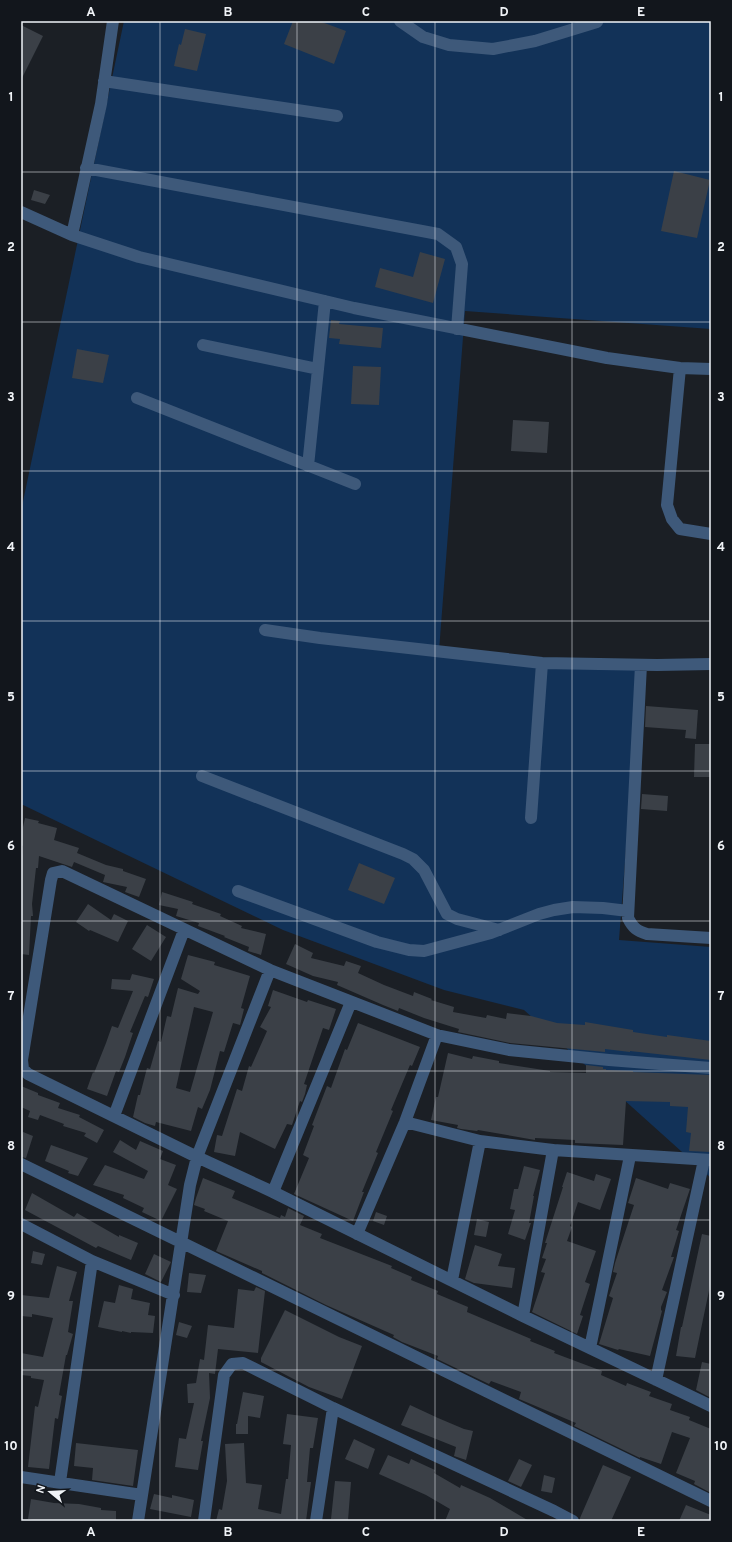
<svg xmlns="http://www.w3.org/2000/svg" width="732" height="1542" viewBox="0 0 732 1542" font-family="Overpass,sans-serif">
<rect width="100%" height="100%" fill="#1b1f25"/>
<path fill="#123258" d="M124,21H711V329L465,311L439,651L640,666L619,940L711,947V1178L524,1010L444,990L283,930L21,804V511Z"/>
<path fill="#3b4047" fill-rule="evenodd" d="M293,21H319L346,31L334,64L284,44Z
M21,25L43,36L21,80Z
M185,29L206,34L197,71L174,66L179,44L181,45Z
M674,171L710,180L697,238L661,231Z
M34,190L50,195L45,204L31,200Z
M420,252L445,259L433,303L375,287L380,268L413,277Z
M331,320L340,321L339,324L383,328L381,348L339,344L340,339L329,338Z
M77,349L109,355L103,383L72,378Z
M353,366L381,367L379,405L351,404Z
M513,420L549,422L547,453L511,451Z
M646,706L698,710L696,739L685,738L686,730L645,727Z
M695,744H711V777H694Z
M642,794L668,796L667,811L641,809Z
M25,818L39,821L38,823L57,828L54,840L79,848L77,853L106,865L123,869V871L146,879L139,897L125,892L127,887L103,882L105,875L74,862L72,867L39,856L38,868H36L32,904L33,916H31L29,955L21,954V866L23,846L21,845V836Z
M359,863L395,878L384,904L348,890Z
M162,892L193,902L192,904L221,914L220,916L242,926L241,928L266,934L261,955L248,951L249,947L224,937L225,936L198,926L199,923L176,916L178,909L159,905Z
M88,904L111,920L114,914L128,921L118,942L90,930L89,931L76,922Z
M147,925L166,937L151,961L132,949Z
M295,944L313,953L311,958L344,966L346,961L361,966L358,973L384,985L413,996L414,992L432,999L431,1000L454,1007L453,1012L486,1018L487,1015L506,1019L507,1013L531,1016L557,1023L585,1025V1022L633,1030V1032L667,1037V1035L711,1041V1060L630,1051V1052L605,1049V1052L510,1043L458,1032L459,1029L424,1018L399,1008L398,1011L383,1005L337,985L338,982L313,976L286,964Z
M188,955L215,962L214,965L250,976L241,1008L244,1009L240,1025L233,1023L224,1052L220,1051L210,1090L202,1109L198,1107L191,1131L156,1122L155,1126L145,1123L133,1117L138,1095H140L147,1068L150,1069L158,1041L161,1042L167,1016L171,1017L178,988L198,994L200,991L181,979ZM194,1007L213,1012L190,1092L176,1088Z
M132,974L154,979L148,997L145,996L130,1032L133,1033L125,1057L119,1072L116,1071L107,1096L87,1089L93,1072L94,1073L106,1043L112,1026L118,1028L133,991L111,989L112,979L130,980Z
M273,990L307,1002L308,1000L336,1009L329,1030L323,1028L304,1084L307,1085L305,1094L302,1102L300,1101L292,1125L287,1124L275,1149L240,1132L235,1156L214,1152L217,1135L222,1136L237,1089L242,1091L249,1066L251,1067L267,1031L260,1027L271,1007L268,1006Z
M358,1023L420,1047L412,1066L410,1065L391,1110L393,1111L376,1152L378,1153L362,1192H364L353,1221L294,1194L309,1158L303,1155L314,1126L312,1125L327,1086L331,1088L345,1049L347,1050Z
M448,1053L472,1059L473,1056L499,1061V1063L550,1071V1072L586,1073V1065L603,1067V1069H606V1070L633,1071V1072L711,1075V1152L689,1151L691,1133L686,1132L688,1107L670,1106V1102L626,1101L623,1145L575,1143V1140L535,1138V1140L478,1130L477,1131L461,1129L457,1128L458,1125L431,1120L436,1097H438Z
M21,1086L38,1093V1095L60,1103L58,1108L80,1115L79,1117L104,1130L97,1143L84,1136L86,1133L63,1126L64,1124L40,1115L38,1120L28,1117L30,1111L21,1107Z
M23,1132L33,1136L26,1158L21,1157V1139Z
M120,1140L136,1150L140,1141L163,1151L160,1159L176,1165L168,1185L177,1189L161,1221L142,1212L144,1208L123,1198L124,1195L93,1185L105,1165L144,1179L148,1171L113,1152Z
M51,1145L88,1158L78,1176L68,1173L69,1171L45,1161Z
M524,1166L540,1170L533,1196H534L529,1223H531L525,1240L508,1234L515,1210L510,1209L514,1189H518Z
M567,1172L594,1181L596,1174L611,1179L600,1210L578,1202L570,1226L572,1227L567,1241L596,1251L585,1282L590,1284L580,1315L583,1316L577,1334L532,1312L545,1273L541,1272L546,1259L542,1258L547,1243H545L563,1187H562Z
M203,1178L235,1191L232,1198L280,1218L281,1215L285,1217L288,1208L304,1216L300,1225L322,1234L320,1238L392,1266L391,1268L412,1277L411,1280L438,1291L437,1294L468,1307L467,1312L531,1339L530,1341L555,1351L554,1353L602,1371L601,1375L626,1386L627,1383L651,1392L649,1396L672,1404L670,1410L690,1417L689,1420L711,1429V1493L694,1484L695,1481L676,1473L690,1438L672,1432L661,1464L640,1457V1458L574,1426L576,1423L519,1399L521,1392L491,1381L489,1384L437,1359L438,1356L402,1342L393,1337L394,1335L326,1305L262,1273V1271L216,1251L228,1221L204,1211L205,1209L194,1205L196,1198Z
M636,1178L668,1189L670,1183L690,1189L676,1230L679,1231L671,1257H674L662,1290L667,1292L661,1307V1310L662,1311L650,1356L619,1349L618,1350L599,1344L613,1298L609,1296L617,1273L613,1272L615,1263L634,1205L628,1203Z
M32,1193L74,1217L77,1213L119,1237V1235L138,1243L131,1260L98,1246L96,1248L25,1210Z
M376,1212L387,1216L384,1225L373,1221Z
M477,1219L489,1222L486,1237L474,1235Z
M702,1234L711,1236V1281L695,1358L676,1356L681,1327H682Z
M475,1245L502,1254L498,1266L515,1268L512,1288L474,1283L465,1279Z
M33,1251L45,1254L42,1265L31,1263Z
M154,1254L171,1262L161,1282L145,1274Z
M57,1266L77,1272L69,1301H73L68,1332L73,1334L67,1355H66L59,1395L62,1396L58,1419L55,1418L49,1469L28,1467L35,1406L38,1407L44,1380L31,1378V1376L21,1375V1353L43,1357L53,1318L32,1314V1317L21,1316V1295L49,1298Z
M189,1273L206,1275L201,1293L187,1292Z
M119,1285L133,1289L131,1299L150,1303L148,1315L155,1316L153,1333L131,1332V1333L122,1331V1332L98,1327L104,1301L115,1303Z
M256,1287L265,1291L258,1353L218,1349L215,1374L209,1373L210,1398L201,1441H203L198,1470L175,1467L179,1438L186,1439L194,1403H188L187,1384L196,1383L200,1359L204,1360L208,1325L234,1328L238,1289L254,1291Z
M285,1310L339,1337L362,1346L342,1399L309,1387L261,1362V1358Z
M179,1322L192,1326L187,1338L176,1335Z
M702,1362L711,1364V1398L696,1390Z
M243,1392L264,1396L260,1418L248,1416V1434H236V1424H237Z
M410,1405L438,1418L464,1429L473,1431L466,1460L454,1456L456,1447L401,1425Z
M287,1414L318,1418L313,1448H310L307,1482H311L306,1521H216L219,1509L222,1510L227,1481L225,1444L244,1443L246,1483L262,1485L258,1509L281,1514L286,1479H288L291,1445L283,1444Z
M354,1439L375,1449L368,1469L345,1459Z
M76,1443L138,1450L133,1486L92,1480L93,1468L74,1466Z
M388,1455L409,1464L411,1459L435,1470L434,1473L460,1488L461,1485L490,1498L529,1521H445L450,1509L426,1495L379,1474Z
M519,1459L532,1465L521,1487L508,1481Z
M603,1465L631,1477L611,1521H580V1518Z
M544,1475L555,1478L552,1493L541,1491Z
M335,1481L351,1482L348,1520L331,1519Z
M154,1494L172,1498V1495L194,1500L191,1517L150,1509Z
M31,1499L54,1503L79,1504L101,1508V1510L116,1511V1521H38L28,1519Z
M686,1505L711,1515V1521H679Z"/>
<g fill="none" stroke-linecap="round" stroke-linejoin="round">
<path stroke="#3e597a" stroke-width="12" d="M400,21L423,37L449,45L493,49L535,41L597,22
M104,81L337,116
M86,168L438,234L456,247L462,264L457,329
M21,212L72,235L139,257L354,308L607,358L680,368L711,369
M72,235L101,104L113,21
M203,345L318,369
M680,368L667,505L672,519L680,529L711,534
M137,398L355,484
M308,466L325,301
M265,630L320,638L542,663L657,665L711,664
M641,665L628,918C633,928 637,931 647,934L711,938
M202,776L403,854L413,859L424,870L447,914L457,919L499,930
M531,818L542,663
M238,891L377,942L409,950L424,951L491,933L539,914L554,910L573,907L603,908L628,911
M711,1068L609,1060L509,1050L437,1035L270,970L62,871L53,873L51,880L22,1060L23,1069L28,1074L197,1157L273,1192L523,1316L711,1406
M114,1116L184,930
M405,1122L480,1141L553,1150L711,1160
M21,1164L711,1501
M273,1192L351,1002
M21,1224L92,1261L174,1295
M357,1234L405,1122L437,1035
M452,1280L480,1141
M523,1316L553,1150
M590,1348L630,1156
M656,1380L704,1160
M21,1477L142,1495
M60,1482L92,1261
M138,1521L190,1185L197,1157L270,970
M204,1521L224,1375L232,1364L243,1363L333,1408L554,1511L573,1521
M316,1521L333,1408"/>
</g>
<path fill="none" stroke="#f0f3f7" stroke-width="1" stroke-opacity="0.55" d="M160,21V1521M297,21V1521M435,21V1521M572,21V1521M21,172H711M21,322H711M21,471H711M21,621H711M21,771H711M21,921H711M21,1071H711M21,1220H711M21,1370H711"/>
<rect width="732" height="1542" fill="none" stroke="#12161c" stroke-width="44"/>
<g transform="translate(50 1492) rotate(288)" stroke="#12161c" stroke-width="3" paint-order="stroke">
<path d="M0-3L7 15L0 10L-7 15Z" fill="#f0f3f7"/>
<text y="-6" font-size="11" font-weight="bold" text-anchor="middle" fill="#f0f3f7">N</text>
</g>
<rect x="22" y="22" width="688" height="1498" fill="none" stroke="#f0f3f7" stroke-width="1.5"/>
<g font-size="13" text-anchor="middle" font-weight="bold" fill="#f0f3f7">
<text x="91" y="16">A</text>
<text x="228" y="16">B</text>
<text x="366" y="16">C</text>
<text x="504" y="16">D</text>
<text x="641" y="16">E</text>
<text x="11" y="101">1</text>
<text x="721" y="101">1</text>
<text x="11" y="251">2</text>
<text x="721" y="251">2</text>
<text x="11" y="401">3</text>
<text x="721" y="401">3</text>
<text x="11" y="551">4</text>
<text x="721" y="551">4</text>
<text x="11" y="701">5</text>
<text x="721" y="701">5</text>
<text x="11" y="850">6</text>
<text x="721" y="850">6</text>
<text x="11" y="1000">7</text>
<text x="721" y="1000">7</text>
<text x="11" y="1150">8</text>
<text x="721" y="1150">8</text>
<text x="11" y="1300">9</text>
<text x="721" y="1300">9</text>
<text x="11" y="1450">10</text>
<text x="721" y="1450">10</text>
<text x="91" y="1536">A</text>
<text x="228" y="1536">B</text>
<text x="366" y="1536">C</text>
<text x="504" y="1536">D</text>
<text x="641" y="1536">E</text>
</g>
</svg>
